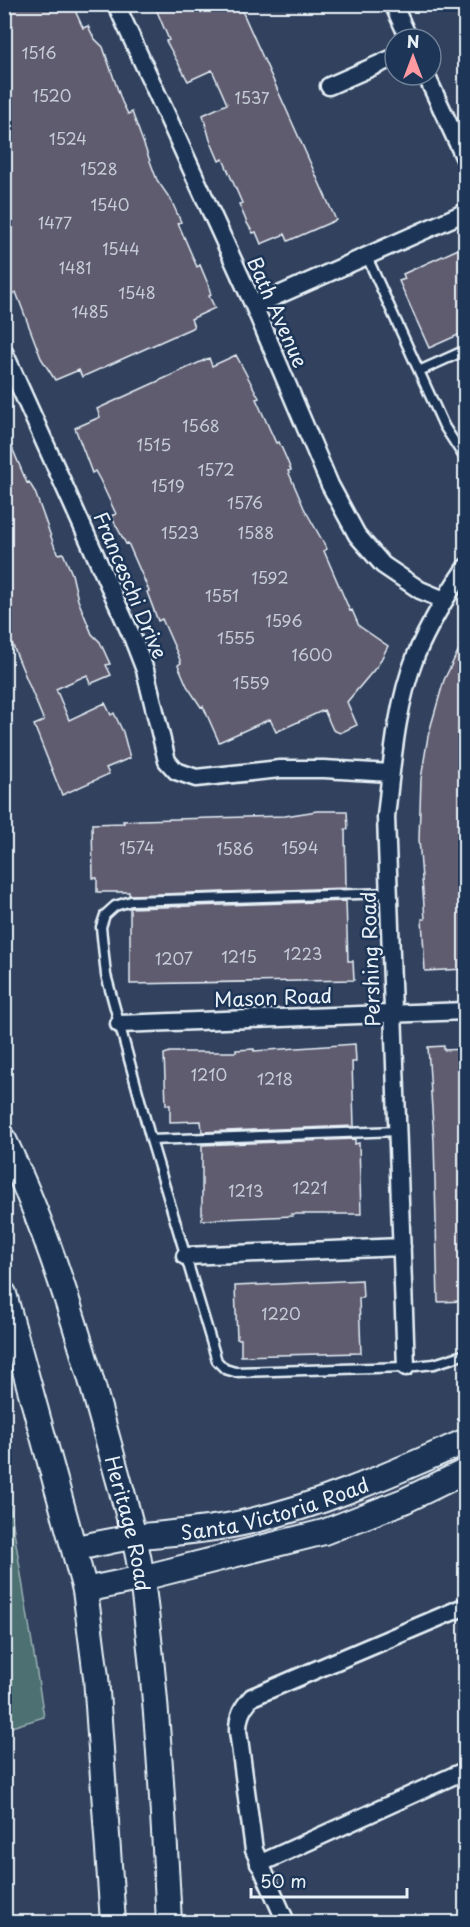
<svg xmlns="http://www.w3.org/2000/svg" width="470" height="1927" viewBox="0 0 470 1927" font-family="'Playpen Sans',sans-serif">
<rect width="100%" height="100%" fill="#31415e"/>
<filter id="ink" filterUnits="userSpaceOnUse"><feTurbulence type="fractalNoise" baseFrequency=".0167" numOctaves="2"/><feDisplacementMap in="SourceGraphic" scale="12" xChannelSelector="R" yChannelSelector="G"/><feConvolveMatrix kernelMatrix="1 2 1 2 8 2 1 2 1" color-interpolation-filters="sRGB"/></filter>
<g filter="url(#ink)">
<path fill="#4e7172" stroke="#9bb1b5" stroke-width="1.5" d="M5,1475L44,1717L5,1729H4Z"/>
<path fill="#605c6f" stroke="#e8f1f8" stroke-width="1.5" d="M4,4H72L83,28L88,26L94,38L103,47L122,102L128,114L132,112L157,180L171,200L181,222L178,223L197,267L200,265L208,284L211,295L209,296L215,308L191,319L194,327L82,377L79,370L55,380L41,358L16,292L12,294L4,277Z
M154,4H239L336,220L288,241L285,234L261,244L256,232L253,233L247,223L239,204L242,203L223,159L219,161L210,140L203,115L227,104L212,70L188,81L166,41L169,40Z
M465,246V332L429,348L399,281L405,279L403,274Z
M236,355L259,398L256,399L276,443L279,442L287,460L291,470L288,471L304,508L327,549L324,551L350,611L352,610L359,626L388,646L378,665L347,702L357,725L340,733L333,730L324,710L276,732L270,719L219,742L203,706L201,707L187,686L178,665L181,663L178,655L162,619L158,621L147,592L149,591L128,543L126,544L111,516L116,514L100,480L95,471L92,473L75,428L100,417L97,409L209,358L212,366Z
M5,431L27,483L29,482L35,492L55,548L59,554L63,553L72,574L78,600L92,634L100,642L110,664L106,665L111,675L90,684L87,675L56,689L69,720L105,703L111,715L114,713L123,732L130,758L106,768L109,774L62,795L34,725L44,721L4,624Z
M465,637V969L425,971L422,919H425L419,839L421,779L428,736L444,680Z
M317,811H347L348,829H345L346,888L129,895V892H97V878H93L92,824L124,823L123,821L141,820L285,816Z
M346,901L348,961H353L354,980L130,984V908Z
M355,1044L356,1062H352L354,1126L202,1132L201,1121L170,1122V1105H166L164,1054L170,1052H236V1050L254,1049V1051Z
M444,1046V1050L465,1049V1301L438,1302L434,1141L428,1047Z
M355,1139V1144L359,1143L361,1214H291L292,1216L202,1220V1145Z
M362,1280L363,1298H359L361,1353L241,1356V1339H237L235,1286Z"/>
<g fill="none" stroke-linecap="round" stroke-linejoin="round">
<g stroke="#e8f1f8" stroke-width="13">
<path id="lane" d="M367,257L444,426L466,460
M419,371L466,350
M389,893L131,901L115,906L105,915L101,927L106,975L151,1140L217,1361L225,1369L235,1372L406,1367L434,1364L466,1354
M151,1140L398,1131"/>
</g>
<g stroke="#e8f1f8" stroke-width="21">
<path id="street" d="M116,4L254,306L330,485L357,535L383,565L420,590L444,600
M393,4L409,39
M426,75L466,161
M329,86L395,57
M254,306L466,212
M4,352L133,639L145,670L167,761L176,771L196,778L280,769H324L390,773
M119,1024L466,1011
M185,1256L402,1247
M406,1367L386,817C392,763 396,706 416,655C429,624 447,595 466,567
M259,1864L466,1770
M286,1922L254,1850L238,1731C238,1716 242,1708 252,1697L466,1606"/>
</g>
<g stroke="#e8f1f8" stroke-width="28">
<g id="secondary">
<path id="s1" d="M4,1140C51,1236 82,1345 110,1448C121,1491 136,1535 142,1580C157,1693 163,1808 169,1922"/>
<path d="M4,1294L85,1590L96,1677L113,1922"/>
<path id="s2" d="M75,1548C94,1545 114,1540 133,1537C170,1533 206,1531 242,1523C320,1506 393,1473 466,1441"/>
<path d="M85,1590L142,1578L324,1532L404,1501L466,1471"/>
</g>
</g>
<use href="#lane" stroke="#1d3557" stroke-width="8"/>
<use href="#street" stroke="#1d3557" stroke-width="16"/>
<use href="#secondary" stroke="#1d3557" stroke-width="24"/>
</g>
</g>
<g text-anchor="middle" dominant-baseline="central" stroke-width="5" stroke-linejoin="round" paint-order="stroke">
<g font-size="16" fill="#c6ccd6">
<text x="39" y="52">1516</text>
<text x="52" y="95">1520</text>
<text x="252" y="97">1537</text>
<text x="68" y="138">1524</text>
<text x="99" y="168">1528</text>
<text x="110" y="204">1540</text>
<text x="55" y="222">1477</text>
<text x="121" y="248">1544</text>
<text x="75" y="267">1481</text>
<text x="137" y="292">1548</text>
<text x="90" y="311">1485</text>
<text x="201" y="425">1568</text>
<text x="154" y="444">1515</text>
<text x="216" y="469">1572</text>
<text x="168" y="485">1519</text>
<text x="245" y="502">1576</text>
<text x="180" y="532">1523</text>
<text x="256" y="532">1588</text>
<text x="270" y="577">1592</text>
<text x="222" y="595">1551</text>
<text x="284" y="620">1596</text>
<text x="236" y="637">1555</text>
<text x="312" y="654">1600</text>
<text x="251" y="682">1559</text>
<text x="137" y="847">1574</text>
<text x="300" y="847">1594</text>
<text x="235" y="848">1586</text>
<text x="303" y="953">1223</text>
<text x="239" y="956">1215</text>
<text x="174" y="958">1207</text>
<text x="209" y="1074">1210</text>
<text x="275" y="1078">1218</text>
<text x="310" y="1187">1221</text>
<text x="246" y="1190">1213</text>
<text x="281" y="1313">1220</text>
</g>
<g font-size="20" fill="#e8f1f8" stroke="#1d3557">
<text transform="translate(278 312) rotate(66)">Bath Avenue</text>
<text transform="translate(131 585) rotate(67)">Franceschi Drive</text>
<text transform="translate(370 959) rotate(-92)">Pershing Road</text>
<text transform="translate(273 997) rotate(-2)">Mason Road</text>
<text stroke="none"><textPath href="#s2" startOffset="204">Santa Victoria Road</textPath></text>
<text stroke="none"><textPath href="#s1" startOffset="404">Heritage Road</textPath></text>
</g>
</g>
<rect width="470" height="1927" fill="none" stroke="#1d3557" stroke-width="24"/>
<rect x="12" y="12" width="446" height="1903" fill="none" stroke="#e8f1f8" stroke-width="2" filter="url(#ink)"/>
<g transform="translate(413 57)"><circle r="28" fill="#1d3557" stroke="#6e8097" stroke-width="1.5"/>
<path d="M0-4.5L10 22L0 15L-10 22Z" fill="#ff9aa2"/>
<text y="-9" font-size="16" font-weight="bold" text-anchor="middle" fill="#e8f1f8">N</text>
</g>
<path d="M251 1888v9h156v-9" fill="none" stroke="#e8f1f8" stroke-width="3"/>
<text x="260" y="1888" font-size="18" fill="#e8f1f8" stroke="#1d3557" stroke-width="4.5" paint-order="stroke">50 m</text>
</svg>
